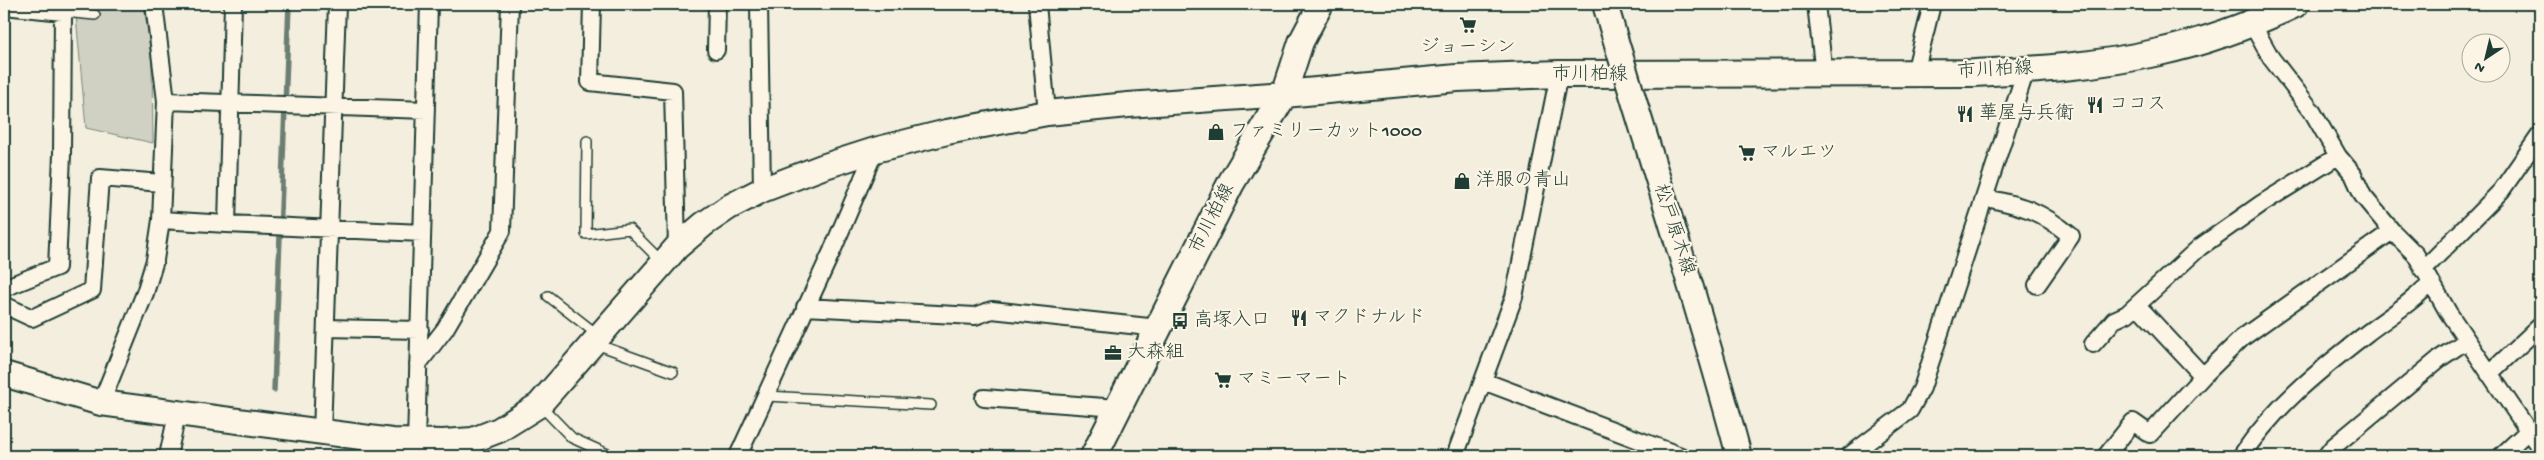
<svg xmlns="http://www.w3.org/2000/svg" width="2544" height="460" viewBox="0 0 2544 460" font-family="'Gochi Hand','Klee One',sans-serif">
<rect width="100%" height="100%" fill="#f3eede"/>
<filter id="ink" filterUnits="userSpaceOnUse"><feTurbulence type="fractalNoise" baseFrequency=".02" numOctaves="2"/><feDisplacementMap in="SourceGraphic" scale="10" xChannelSelector="R" yChannelSelector="G"/><feConvolveMatrix kernelMatrix="1 2 1 2 8 2 1 2 1" color-interpolation-filters="sRGB"/></filter>
<g filter="url(#ink)">
<path fill="#d0d1c2" stroke="#78877b" d="M75,4H144L152,63L153,143L86,128Z"/>
<g fill="none" stroke-linecap="round" stroke-linejoin="round">
<path stroke="#6c7d72" stroke-width="5.5" d="M274,390L289,4"/>
<g stroke="#1f3d34" stroke-width="12">
<path id="lane" d="M63,12L95,15
M587,141L586,234L629,229L663,263
M548,296L598,335
M596,344L673,372
M767,396L931,405
M540,405L572,438L612,456"/>
</g>
<g stroke="#1f3d34" stroke-width="20">
<path id="street" d="M233,4L227,224L422,233
M592,4L590,82L673,91L677,247
M759,4L762,190
M1037,4L1047,113
M1816,4L1824,74
M4,6L63,12L62,155L57,267L4,288
M2251,22L2271,58L2312,111L2338,156L2353,174L2363,196L2392,231L2416,255L2448,312L2540,448
M716,50L717,4
M1915,73L1932,4
M166,101L426,110
M1986,198C2024,206 2041,211 2071,236L2037,285
M161,220L227,224
M2423,270L2501,191L2540,135
M4,305L32,318L92,290L100,178L162,183
M2137,305L2203,376
M805,307L975,316L992,310L1158,328
M326,328L420,330
M2093,344L2114,320L2127,314L2200,247L2261,204L2338,156
M418,364L445,329L502,231L510,4
M2489,374L2540,326
M1483,381L1681,456
M984,398L1118,408
M101,403L145,293L155,260L161,220L166,101L154,4
M322,433L337,4
M416,441L429,4
M168,456L177,414
M389,456L392,441
M738,456L832,251L875,150
M1455,456L1514,297L1559,74
M1849,456L1910,410L1922,388L2026,70
M2106,456L2133,422L2150,434L2203,376L2242,338L2392,231
M2241,456C2277,404 2316,373 2366,334C2388,317 2412,303 2431,282
M2326,456L2333,447L2439,359L2467,340
M2501,456L2528,431"/>
</g>
<g stroke="#1f3d34" stroke-width="28">
<path id="secondary" d="M4,374L101,403L392,441L443,442L473,440L499,430L539,405L677,247L704,224L729,207L762,190L822,167L875,150L947,132L1047,113L1128,105L1284,94L1301,42L1321,4"/>
</g>
<g stroke="#1f3d34" stroke-width="30">
<path id="primary" d="M1094,456L1231,183L1284,94L1457,78L1559,74L1974,73C2036,70 2099,66 2159,52C2205,42 2253,24 2295,4"/>
</g>
<use href="#lane" stroke="#fcf5e5" stroke-width="9"/>
<use href="#street" stroke="#fcf5e5" stroke-width="16"/>
<use href="#secondary" stroke="#fcf5e5" stroke-width="24"/>
<use href="#primary" stroke="#fcf5e5" stroke-width="26"/>
<g stroke="#1f3d34" stroke-width="28" stroke-linecap="butt">
<path id="secondary-bridge" d="M1605,4C1649,155 1699,304 1739,456"/>
</g>
<use href="#secondary-bridge" stroke="#fcf5e5" stroke-width="24"/>
</g>
</g>
<defs>
<g id="supermarket-bare" transform="scale(1.35)"><path d="M-6-5.5h2.5l.6 2H6L4.5 2H-2.5L-4.4-4H-6ZM-1.5 3.2a1.3 1.3 0 1 0 .1 0ZM3 3.2a1.3 1.3 0 1 0 .1 0Z" fill="#1f3d34" stroke="#fcf5e5" stroke-width="2.5" paint-order="stroke"/></g>
<g id="restaurant-bare" transform="scale(1.35)"><path d="M-5-6h1v4h1v-4h1v4h1v-4h1v5L-1.5 .5V6h-2V.5L-5-1ZM5-6V6H3V1.5H1.5Q1.5-4 5-6Z" fill="#1f3d34" stroke="#fcf5e5" stroke-width="2.5" paint-order="stroke"/></g>
<g id="shop-bare" transform="scale(1.35)"><path d="M-5-2.5h2.3a2.7 3.5 0 0 1 5.4 0H5L5.5 6h-11ZM-1.5-2.5h3a1.5 2.3 0 0 0-3 0Z" fill="#1f3d34" stroke="#fcf5e5" stroke-width="2.5" paint-order="stroke"/></g>
<g id="bus-bare" transform="scale(1.35)"><path d="M-5-6H5V4H4V6H2V4H-2V6H-4V4H-5ZM-3.5-4V0h7V-4ZM-3.5 1.2v1.5H-2V1.2ZM2 1.2v1.5H3.5V1.2Z" fill="#1f3d34" stroke="#fcf5e5" stroke-width="2.5" paint-order="stroke"/></g>
<g id="office-bare" transform="scale(1.35)"><path d="M-6-3h4V-5.5h4V-3h4V5H-6ZM-1-4.5V-3h2v-1.5ZM-6 0V1H6V0Z" fill="#1f3d34" stroke="#fcf5e5" stroke-width="2.5" paint-order="stroke"/></g>
</defs>
<g fill-rule="evenodd">
<use href="#supermarket-bare" x="1468" y="25"/>
<use href="#restaurant-bare" x="2095" y="105"/>
<use href="#restaurant-bare" x="1965" y="114"/>
<use href="#shop-bare" x="1216" y="132"/>
<use href="#supermarket-bare" x="1747" y="153"/>
<use href="#shop-bare" x="1462" y="181"/>
<use href="#restaurant-bare" x="1299" y="318"/>
<use href="#bus-bare" x="1180" y="321"/>
<use href="#office-bare" x="1113" y="353"/>
<use href="#supermarket-bare" x="1223" y="380"/>
</g>
<g text-anchor="middle" dominant-baseline="central" stroke-width="4.5" stroke-linejoin="round" paint-order="stroke">
<g font-size="19" fill="#1f3d34" stroke="#fcf5e5" text-anchor="start">
<text x="1468" y="48" text-anchor="middle">ジョーシン</text>
<text x="2109" y="105">ココス</text>
<text x="1979" y="114">華屋与兵衛</text>
<text x="1230" y="132">ファミリーカット1000</text>
<text x="1761" y="153">マルエツ</text>
<text x="1476" y="181">洋服の青山</text>
<text x="1313" y="318">マクドナルド</text>
<text x="1194" y="321">高塚入口</text>
<text x="1127" y="353">大森組</text>
<text x="1237" y="380">マミーマート</text>
</g>
<g font-size="19" fill="#1f3d34" stroke="#fcf5e5">
<text transform="translate(1995 71) rotate(-3)">市川柏線</text>
<text x="1590" y="75">市川柏線</text>
<text transform="translate(1213 219) rotate(-63)">市川柏線</text>
<text transform="translate(1673 230) rotate(72)">松戸原木線</text>
</g>
</g>
<rect width="2544" height="460" fill="none" stroke="#fcf5e5" stroke-width="20"/>
<rect x="10" y="10" width="2524" height="440" fill="none" stroke="#1f3d34" stroke-width="2" filter="url(#ink)"/>
<g transform="translate(2486 58) rotate(215)"><circle r="24" fill="#fcf5e5" stroke="#a4ab9e"/>
<path d="M0-4L9 19L0 12L-9 19Z" fill="#1f3d34"/>
<text y="-8" font-size="14" font-weight="bold" text-anchor="middle" fill="#1f3d34">N</text>
</g>
</svg>
